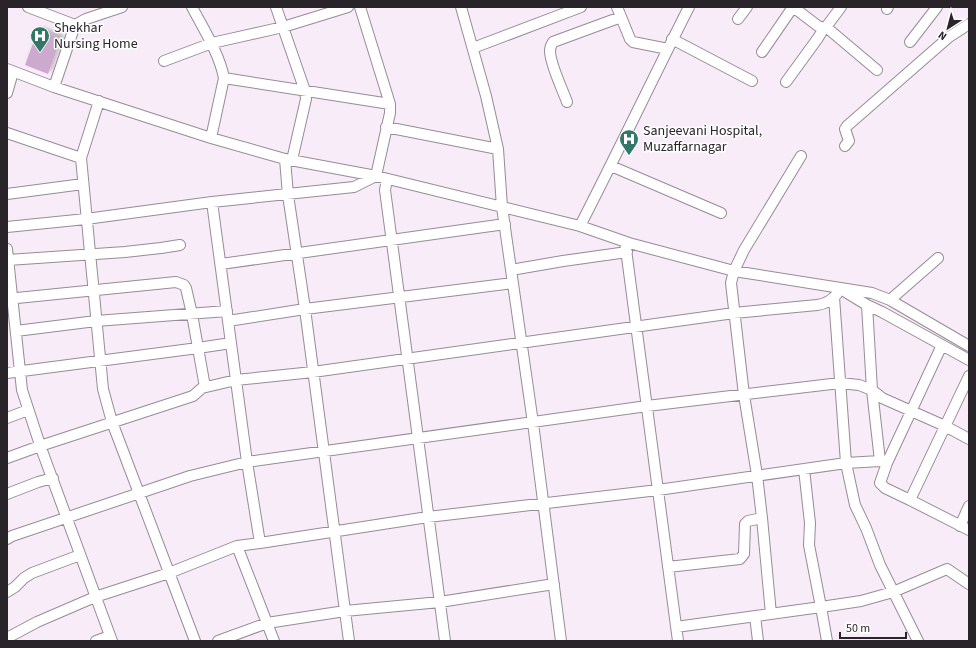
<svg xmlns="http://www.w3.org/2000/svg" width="976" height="648" viewBox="0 0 976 648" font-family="'Source Sans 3',sans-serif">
<defs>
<filter id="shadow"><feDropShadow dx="3" dy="-3" stdDeviation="2" flood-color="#0004"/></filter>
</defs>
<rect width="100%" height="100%" fill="#f9ecf9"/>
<path fill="#cea9ce" filter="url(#shadow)" d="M38,30L61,38L48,74L25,65Z"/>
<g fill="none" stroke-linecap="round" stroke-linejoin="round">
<g stroke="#978b97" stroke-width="12">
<path id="minor" d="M28,7L75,25
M192,7C204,30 219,53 224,78L211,138
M276,7L305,91L306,99L292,160
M461,7L486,96L498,149L502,207L533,423L561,641
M617,7L630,39L633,42L668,49
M793,7L818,26L824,28L826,27L841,7
M887,9L888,7
M738,19L747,7
M826,27L877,70
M672,39L752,81
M910,42L937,7
M473,48L581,7
M762,52L793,7
M164,61L212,43L283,27L348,7
M7,69L54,87L211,138L285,159L376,176L580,226L629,243L734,271L872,293L890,300L969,346
M224,78L390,104
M786,82L818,38L824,28
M54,87L75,25L86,19L122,7
M7,93L13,72
M99,101L81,158L103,389L112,422L195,641
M567,102C562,88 550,64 550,51C550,47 551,45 553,42L621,17
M386,127L498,149
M7,133L81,158
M845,146L849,141L845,129L847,126L949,37L969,24
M285,159L288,195L305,309L349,641
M611,166L721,213
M387,179L385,190L445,641
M7,194L83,184
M212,202L247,462L260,543L428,517L658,490L846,463L834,297
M580,226C617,154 652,80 689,7
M7,227L86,219L212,202L354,187L376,176L390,113V104L360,7
M625,242L678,641
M7,249L22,390L41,448L112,641
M8,260L125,252L161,248L180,245
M221,264L505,224
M511,270L563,261L627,252
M844,291L867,305L882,312L969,360
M7,299L176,282L184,285L186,288L192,314L198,348L231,343
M890,300L938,258
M867,305L872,390L880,461L887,463
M228,321L305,309L513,283
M16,331L96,321L227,311
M942,345L887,463L880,483L885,488L910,500L969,530
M7,373L198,348L205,387
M7,418L28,410
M7,458L40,446L193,396L202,388L236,380L313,372L734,313L817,305C825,304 832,300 837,294
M880,461L846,463L855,505L866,528L880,565L918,641
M804,469L810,523L809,545L821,607L861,601L893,592L947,569L969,584
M7,494L38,482L53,478
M910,500L969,376
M762,518L771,614
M960,526L969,506
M7,539L12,536L190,476L247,462L647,406L840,383L859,385L872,390L882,398L945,426L969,439
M237,546L274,641
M668,567L740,559L744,554L745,524L748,521L762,518L757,475L744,395L731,283L734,271L744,250L801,156
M7,592L15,587L24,578L32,573L80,555
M755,616L758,641
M676,627L821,607L827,641
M7,638L37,622L95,597L169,573L237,546L260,543
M96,641L110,636
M218,641L267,623L345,611L440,602L554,584"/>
</g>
<use href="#minor" stroke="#fff" stroke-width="10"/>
</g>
<defs>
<g id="hospital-pin" transform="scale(1)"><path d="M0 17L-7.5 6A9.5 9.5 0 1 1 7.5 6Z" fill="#337769" stroke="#fff"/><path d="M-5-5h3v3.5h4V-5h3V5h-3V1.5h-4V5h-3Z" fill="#fff"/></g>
</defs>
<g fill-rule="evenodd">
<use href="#hospital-pin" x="40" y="36"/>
<use href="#hospital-pin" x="629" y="139"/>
</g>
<g text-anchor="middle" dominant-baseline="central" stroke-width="3" stroke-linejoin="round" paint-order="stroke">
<g font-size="14" fill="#292429" stroke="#fff" text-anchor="start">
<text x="54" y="28">Shekhar<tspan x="54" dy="16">Nursing Home</tspan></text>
<text x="643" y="131">Sanjeevani Hospital,<tspan x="643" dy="16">Muzaffarnagar</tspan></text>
</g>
</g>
<rect width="976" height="648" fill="none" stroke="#292429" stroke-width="16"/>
<g transform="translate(948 28) rotate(216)" stroke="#ffffff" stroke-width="3" paint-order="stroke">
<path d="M0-3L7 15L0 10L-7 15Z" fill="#292429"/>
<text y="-6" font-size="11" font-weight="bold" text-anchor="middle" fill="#292429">N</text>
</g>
<path d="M840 632v6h66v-6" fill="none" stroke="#292429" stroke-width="2"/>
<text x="846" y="632" font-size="12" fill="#292429" stroke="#ffffff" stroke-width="3" paint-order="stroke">50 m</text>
</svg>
